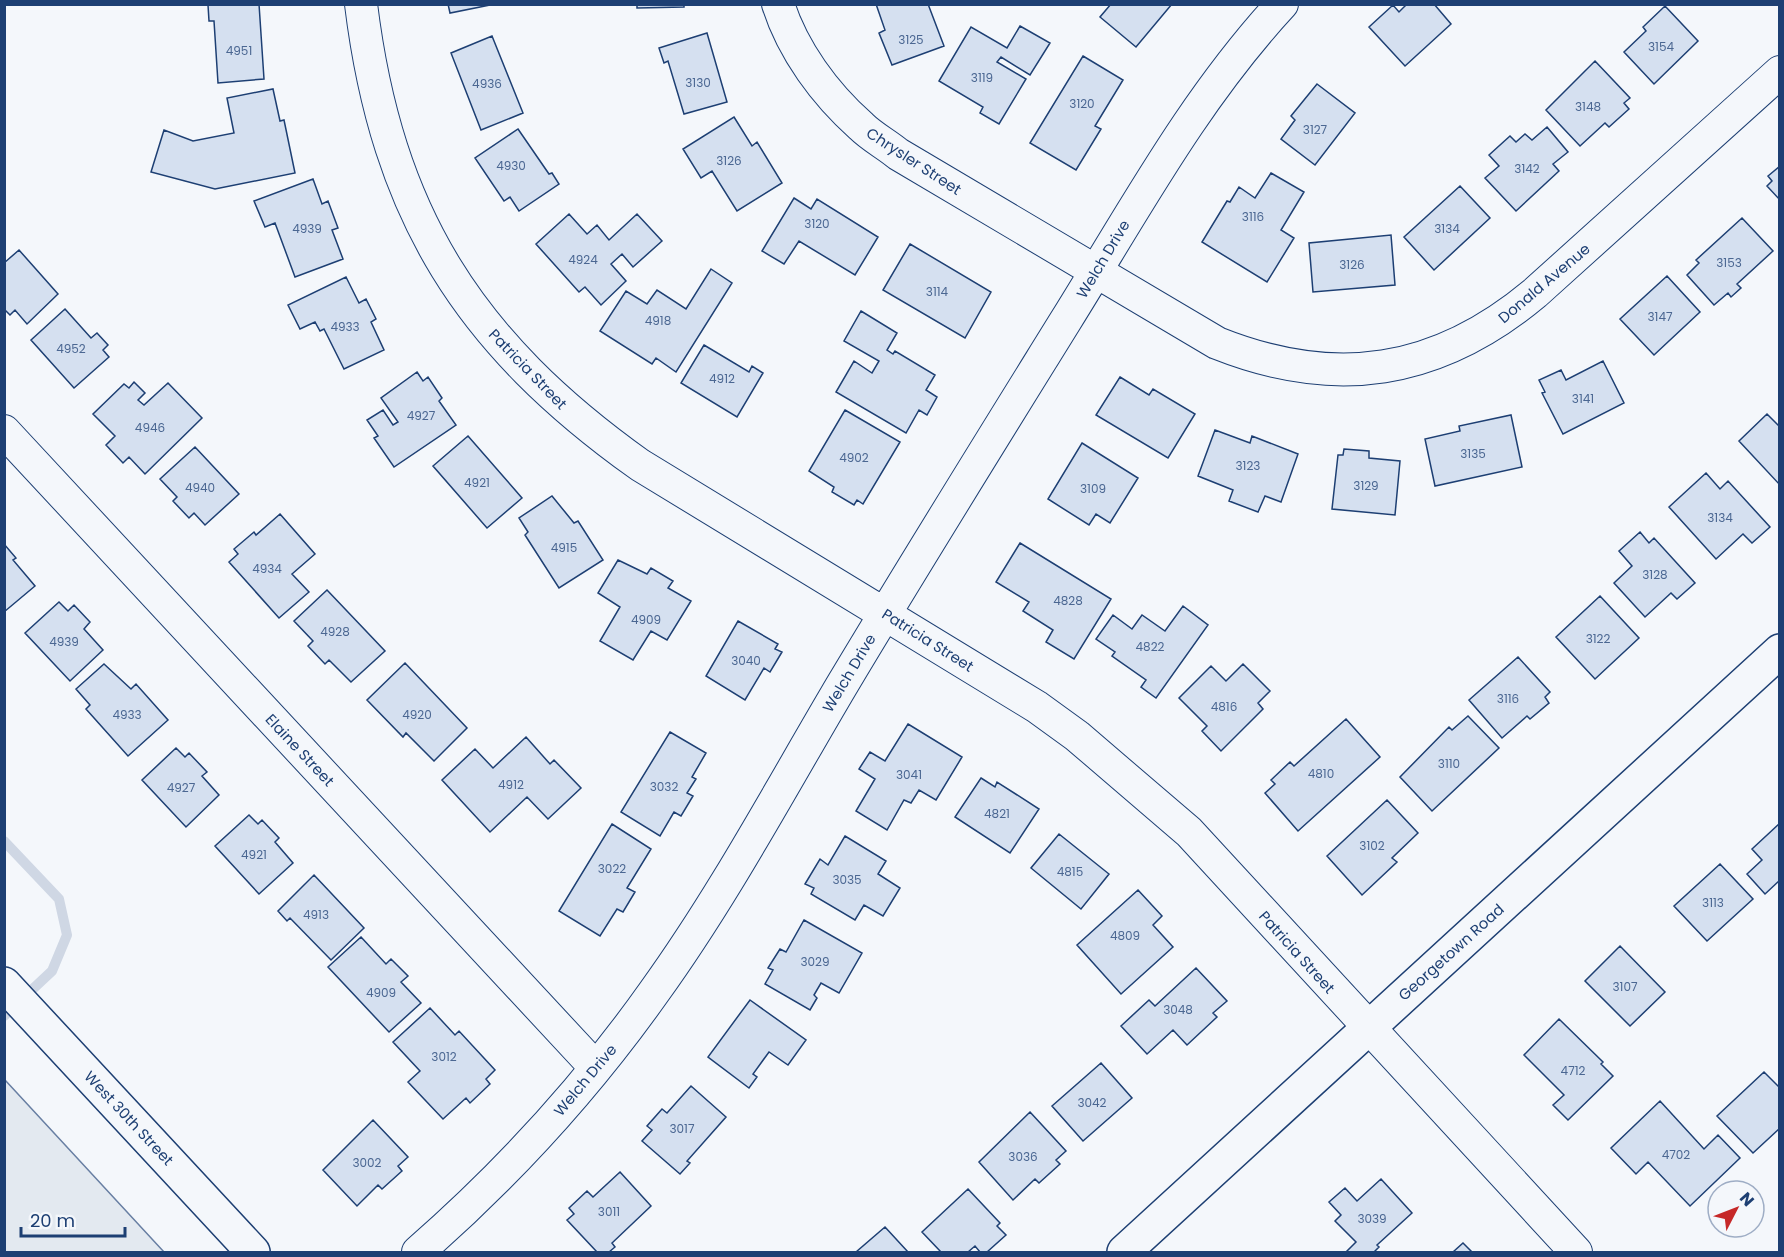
<svg xmlns="http://www.w3.org/2000/svg" width="1784" height="1257" viewBox="0 0 1784 1257" font-family="Poppins,sans-serif">
<rect width="100%" height="100%" fill="#f4f7fb"/>
<path fill="#e3e9f0" stroke="#687fa3" stroke-width="1.5" d="M4,1080H5L164,1252H5Z"/>
<g fill="none" stroke-linecap="round" stroke-linejoin="round">
<path stroke="#cfd7e4" stroke-width="10" d="M4,841L59,899L67,935L52,971L4,1016"/>
</g>
<path fill="#d5e0f0" stroke="#1d3f73" stroke-width="1.5" d="M259,4L264,79L218,83L214,21H209L208,5Z
M448,4H495L450,13Z
M637,4H684V7L637,8Z
M876,4H928L944,46L892,65L879,33L885,30Z
M1111,4H1172L1136,47L1100,17Z
M1407,4H1434L1451,24L1405,66L1369,27L1393,5L1399,12Z
M1665,6L1698,41L1654,84L1624,52L1646,31L1643,27Z
M1020,26L1050,43L1030,75L1001,57L997,62L1026,79L999,124L980,113L983,107L939,81L971,27L1007,48Z
M707,33L727,102L684,114L668,61L664,63L659,48Z
M492,36L523,113L481,130L451,53Z
M1083,56L1123,80L1095,126L1101,129L1076,170L1030,143Z
M1595,61L1630,98L1624,103L1629,109L1609,127L1605,123L1580,146L1546,110Z
M1317,84L1355,113L1315,165L1281,139L1295,120L1291,116Z
M273,89L280,121L284,120L295,173L215,189L151,172L164,130L193,141L234,133L227,98Z
M734,117L752,146L757,142L782,183L737,211L712,171L701,178L683,149Z
M1547,127L1568,152L1553,164L1559,171L1516,211L1485,178L1499,166L1489,155L1510,136L1516,142L1525,134L1532,140Z
M518,129L549,174L552,173L559,184L519,211L510,197L504,201L475,158Z
M1780,166V200L1767,186L1772,181L1768,176Z
M1271,173L1304,192L1281,230L1294,238L1267,282L1202,242L1227,201L1230,202L1239,187L1255,198Z
M313,179L322,204L328,201L338,228L332,230L343,259L295,277L275,223L265,227L254,201Z
M1460,186L1490,218L1434,270L1404,237Z
M794,198L811,209L817,199L878,237L855,275L799,241L784,264L762,251Z
M569,214L587,234L597,225L609,240L637,214L662,241L633,267L622,254L611,264L626,281L601,305L585,287L579,292L536,244Z
M1742,218L1773,251L1737,284L1741,288L1731,297L1728,293L1714,305L1687,275L1699,263L1696,260Z
M1391,235L1395,285L1313,292L1309,243Z
M910,244L991,292L965,338L883,290Z
M19,250L58,294L27,324L15,310L10,315L4,309V263Z
M711,269L732,283L676,372L656,358L652,364L600,331L626,291L647,304L657,290L686,309Z
M1667,276L1700,312L1654,355L1620,319Z
M346,277L359,303L366,299L376,319L371,322L384,350L344,369L324,329L320,331L315,322L300,329L288,305Z
M65,309L91,338L97,333L108,345L103,350L109,357L74,388L31,340Z
M861,311L897,333L887,350L893,354L895,351L935,375L926,390L937,397L927,415L919,410L906,433L836,392L854,361L872,373L879,361L844,341Z
M704,345L749,372L752,366L763,373L737,417L681,383Z
M1603,361L1624,403L1563,434L1542,393L1545,392L1539,380L1561,370L1566,380Z
M417,372L423,381L428,377L442,398L439,401L456,425L394,467L374,438L378,436L367,420L383,410L393,425L398,422L381,398Z
M1120,377L1149,395L1153,389L1195,414L1168,458L1096,415Z
M134,382L145,393L138,400L144,405L168,383L202,418L145,474L129,457L123,463L106,445L115,436L93,414L124,384L129,388Z
M845,410L900,442L863,504L857,500L854,505L832,492L834,487L809,471Z
M1767,414L1780,427V485L1739,441Z
M1511,415L1522,467L1435,486L1425,439L1460,431L1459,426Z
M1215,430L1250,443L1252,436L1298,454L1281,502L1265,496L1258,512L1229,501L1233,490L1198,476Z
M468,436L522,498L487,528L433,466Z
M1082,443L1138,478L1110,523L1096,514L1089,525L1048,499Z
M195,447L239,494L205,525L194,513L189,518L173,501L177,497L160,479Z
M1344,449L1369,451V458L1400,461L1395,515L1332,509L1338,455H1343Z
M1706,473L1720,489L1728,481L1770,527L1752,543L1743,534L1716,559L1669,507Z
M552,496L574,523L578,521L603,560L559,588L525,535L528,532L519,518Z
M280,514L315,554L292,574L309,592L279,618L229,562L238,554L234,549L254,532L256,535Z
M1640,532L1649,543L1654,538L1695,583L1677,599L1671,593L1645,617L1614,583L1632,566L1619,551Z
M1020,543L1111,599L1074,659L1046,642L1053,630L1023,611L1029,602L996,582Z
M4,544L16,558L13,560L35,586L4,612Z
M618,560L647,574L651,568L673,581L668,588L691,601L667,640L651,631L633,660L600,641L620,607L598,593Z
M327,590L385,651L351,682L329,660L325,664L308,646L313,641L294,621Z
M1600,596L1639,638L1595,679L1556,637Z
M59,602L68,611L74,605L90,622L84,629L103,650L70,681L25,633Z
M1183,606L1208,625L1156,698L1141,687L1146,680L1112,656L1115,652L1096,639L1113,615L1132,629L1142,615L1165,631Z
M738,621L778,644L775,649L782,652L770,672L764,668L745,700L706,676Z
M1518,657L1550,692L1545,697L1549,703L1530,719L1527,716L1502,738L1469,700Z
M405,663L467,728L434,761L406,733L403,737L367,700Z
M104,664L131,689L136,684L168,720L128,756L86,709L90,705L76,689Z
M1243,664L1270,691L1258,703L1263,709L1221,751L1202,731L1207,726L1179,698L1211,666L1226,681Z
M1468,716L1499,748L1432,811L1400,777L1449,727L1452,730Z
M1346,719L1380,757L1298,831L1265,793L1275,784L1271,780L1290,762L1294,766Z
M908,724L962,757L936,800L919,790L911,803L904,800L887,830L856,811L875,779L859,769L870,752L885,761Z
M670,732L706,753L692,777L696,779L687,793L693,796L681,816L674,812L660,836L621,812Z
M526,737L550,764L554,760L581,788L548,819L527,797L490,832L442,780L475,749L493,768Z
M176,748L185,757L189,753L207,772L202,776L219,795L186,827L142,780Z
M981,778L995,787L997,782L1039,809L1010,853L955,817Z
M1387,800L1418,833L1392,858L1397,862L1362,895L1327,856Z
M249,815L258,824L262,820L279,838L275,842L293,863L259,894L215,846Z
M1780,823V880L1765,894L1747,874L1762,860L1752,849Z
M612,824L651,849L627,888L635,892L623,912L617,909L600,936L559,911Z
M1059,834L1109,874L1081,909L1031,868Z
M845,836L886,861L878,874L900,888L883,916L864,905L855,920L811,894L814,888L805,884L820,859L828,865Z
M1720,864L1753,899L1707,941L1674,906Z
M314,875L364,928L331,960L290,918L287,921L278,911Z
M1138,890L1162,916L1153,925L1173,947L1121,994L1077,945Z
M804,920L862,953L839,993L821,983L814,995L817,998L810,1010L765,984L773,970L768,968L780,949L786,952Z
M361,937L386,964L391,959L408,976L401,982L421,1003L389,1032L328,967Z
M1620,946L1665,992L1630,1026L1585,981Z
M1196,968L1227,1001L1213,1013L1217,1017L1187,1045L1173,1030L1147,1054L1121,1026L1149,1000L1155,1006Z
M750,1000L806,1040L788,1065L769,1052L753,1074L757,1077L749,1088L708,1057Z
M430,1008L455,1035L459,1031L495,1070L486,1079L490,1084L470,1103L466,1098L443,1119L408,1082L420,1071L393,1042Z
M1559,1019L1603,1062L1601,1064L1613,1076L1568,1120L1553,1105L1564,1095L1524,1055Z
M1101,1063L1132,1098L1083,1141L1052,1106Z
M1764,1072L1780,1088V1128L1753,1153L1717,1116Z
M691,1086L726,1117L687,1161L690,1163L680,1174L642,1141L652,1130L647,1126L662,1109L667,1113Z
M1660,1101L1704,1149L1718,1135L1740,1158L1690,1206L1648,1162L1636,1174L1611,1148Z
M1030,1112L1066,1151L1056,1160L1060,1164L1039,1183L1035,1179L1013,1200L979,1162Z
M373,1120L408,1157L398,1166L402,1171L382,1189L378,1185L357,1206L323,1170Z
M620,1172L651,1206L612,1243L615,1247L609,1252H597L567,1220L574,1214L569,1208L587,1191L593,1197Z
M1381,1179L1412,1213L1377,1245L1379,1247L1374,1252H1346L1356,1242L1335,1221L1341,1215L1329,1202L1345,1188L1357,1201Z
M968,1189L1000,1223L997,1226L1006,1235L987,1252H980L975,1246L968,1252H941L922,1232Z
M885,1227L908,1252H856Z
M1463,1243L1472,1252H1453Z"/>
<g fill="none" stroke-linecap="round" stroke-linejoin="round">
<g stroke="#1d3f73" stroke-width="34">
<path id="minor" d="M361,4C387,215 469,343 640,465L1037,707L1077,736L1189,832L1576,1252
M778,4C793,51 825,94 861,126C872,137 886,144 898,154L1217,343C1335,390 1437,375 1535,293L1780,72
M4,431L596,1068
M418,1252C506,1175 586,1088 654,992C724,895 781,788 842,685C915,563 991,441 1066,320C1134,211 1194,99 1282,4"/>
</g>
<g stroke="#1d3f73" stroke-width="36">
<path id="tertiary" d="M4,984L253,1252"/>
</g>
<g stroke="#1d3f73" stroke-width="36">
<path id="secondary" d="M1124,1252L1780,651"/>
</g>
<use href="#minor" stroke="#f4f7fb" stroke-width="32"/>
<use href="#tertiary" stroke="#f4f7fb" stroke-width="33"/>
<use href="#secondary" stroke="#f4f7fb" stroke-width="33"/>
</g>
<g text-anchor="middle" dominant-baseline="central" stroke-width="4.5" stroke-linejoin="round" paint-order="stroke">
<g font-size="12" fill="#4b6792">
<text x="911" y="39">3125</text>
<text x="1661" y="46">3154</text>
<text x="239" y="50">4951</text>
<text x="982" y="77">3119</text>
<text x="698" y="82">3130</text>
<text x="487" y="83">4936</text>
<text x="1082" y="103">3120</text>
<text x="1588" y="106">3148</text>
<text x="1315" y="129">3127</text>
<text x="729" y="160">3126</text>
<text x="511" y="165">4930</text>
<text x="1527" y="168">3142</text>
<text x="1253" y="216">3116</text>
<text x="817" y="223">3120</text>
<text x="307" y="228">4939</text>
<text x="1447" y="228">3134</text>
<text x="583" y="259">4924</text>
<text x="1729" y="262">3153</text>
<text x="1352" y="264">3126</text>
<text x="937" y="291">3114</text>
<text x="1660" y="316">3147</text>
<text x="658" y="320">4918</text>
<text x="345" y="326">4933</text>
<text x="71" y="348">4952</text>
<text x="722" y="378">4912</text>
<text x="1583" y="398">3141</text>
<text x="421" y="415">4927</text>
<text x="150" y="427">4946</text>
<text x="1473" y="453">3135</text>
<text x="854" y="457">4902</text>
<text x="1248" y="465">3123</text>
<text x="477" y="482">4921</text>
<text x="1366" y="485">3129</text>
<text x="200" y="487">4940</text>
<text x="1093" y="488">3109</text>
<text x="1720" y="517">3134</text>
<text x="564" y="547">4915</text>
<text x="267" y="568">4934</text>
<text x="1655" y="574">3128</text>
<text x="1068" y="600">4828</text>
<text x="646" y="619">4909</text>
<text x="335" y="631">4928</text>
<text x="1598" y="638">3122</text>
<text x="64" y="641">4939</text>
<text x="1150" y="646">4822</text>
<text x="746" y="660">3040</text>
<text x="1508" y="698">3116</text>
<text x="1224" y="706">4816</text>
<text x="127" y="714">4933</text>
<text x="417" y="714">4920</text>
<text x="1449" y="763">3110</text>
<text x="1321" y="773">4810</text>
<text x="909" y="774">3041</text>
<text x="511" y="784">4912</text>
<text x="664" y="786">3032</text>
<text x="181" y="787">4927</text>
<text x="997" y="813">4821</text>
<text x="1372" y="845">3102</text>
<text x="254" y="854">4921</text>
<text x="612" y="868">3022</text>
<text x="1070" y="871">4815</text>
<text x="847" y="879">3035</text>
<text x="1713" y="902">3113</text>
<text x="316" y="914">4913</text>
<text x="1125" y="935">4809</text>
<text x="815" y="961">3029</text>
<text x="1625" y="986">3107</text>
<text x="381" y="992">4909</text>
<text x="1178" y="1009">3048</text>
<text x="444" y="1056">3012</text>
<text x="1573" y="1070">4712</text>
<text x="1092" y="1102">3042</text>
<text x="682" y="1128">3017</text>
<text x="1676" y="1154">4702</text>
<text x="1023" y="1156">3036</text>
<text x="367" y="1162">3002</text>
<text x="609" y="1211">3011</text>
<text x="1372" y="1218">3039</text>
</g>
<g font-size="15" fill="#1d3f73" stroke="#f4f7fb">
<text transform="translate(914 161) rotate(33)">Chrysler Street</text>
<text transform="translate(1103 259) rotate(-59)">Welch Drive</text>
<text transform="translate(1544 283) rotate(-40)">Donald Avenue</text>
<text transform="translate(528 369) rotate(46)">Patricia Street</text>
<text transform="translate(928 640) rotate(32)">Patricia Street</text>
<text transform="translate(849 673) rotate(-59)">Welch Drive</text>
<text transform="translate(300 750) rotate(47)">Elaine Street</text>
<text transform="translate(1297 952) rotate(48)">Patricia Street</text>
<text transform="translate(1451 952) rotate(-42)">Georgetown Road</text>
<text transform="translate(585 1080) rotate(-50)">Welch Drive</text>
<text transform="translate(129 1118) rotate(47)">West 30th Street</text>
</g>
</g>
<rect width="1784" height="1257" fill="none" stroke="#1d3f73" stroke-width="12"/>
<g transform="translate(1736 1209) rotate(48)"><circle r="28" fill="#f4f7fb" stroke="#9eadc5" stroke-width="1.5"/>
<path d="M0-4.5L10 22L0 15L-10 22Z" fill="#c62828"/>
<text y="-9" font-size="16" font-weight="bold" text-anchor="middle" fill="#1d3f73">N</text>
</g>
<path d="M21 1227v9h104v-9" fill="none" stroke="#1d3f73" stroke-width="3"/>
<text x="30" y="1227" font-size="18" fill="#1d3f73" stroke="#f4f7fb" stroke-width="4.5" paint-order="stroke">20 m</text>
</svg>
